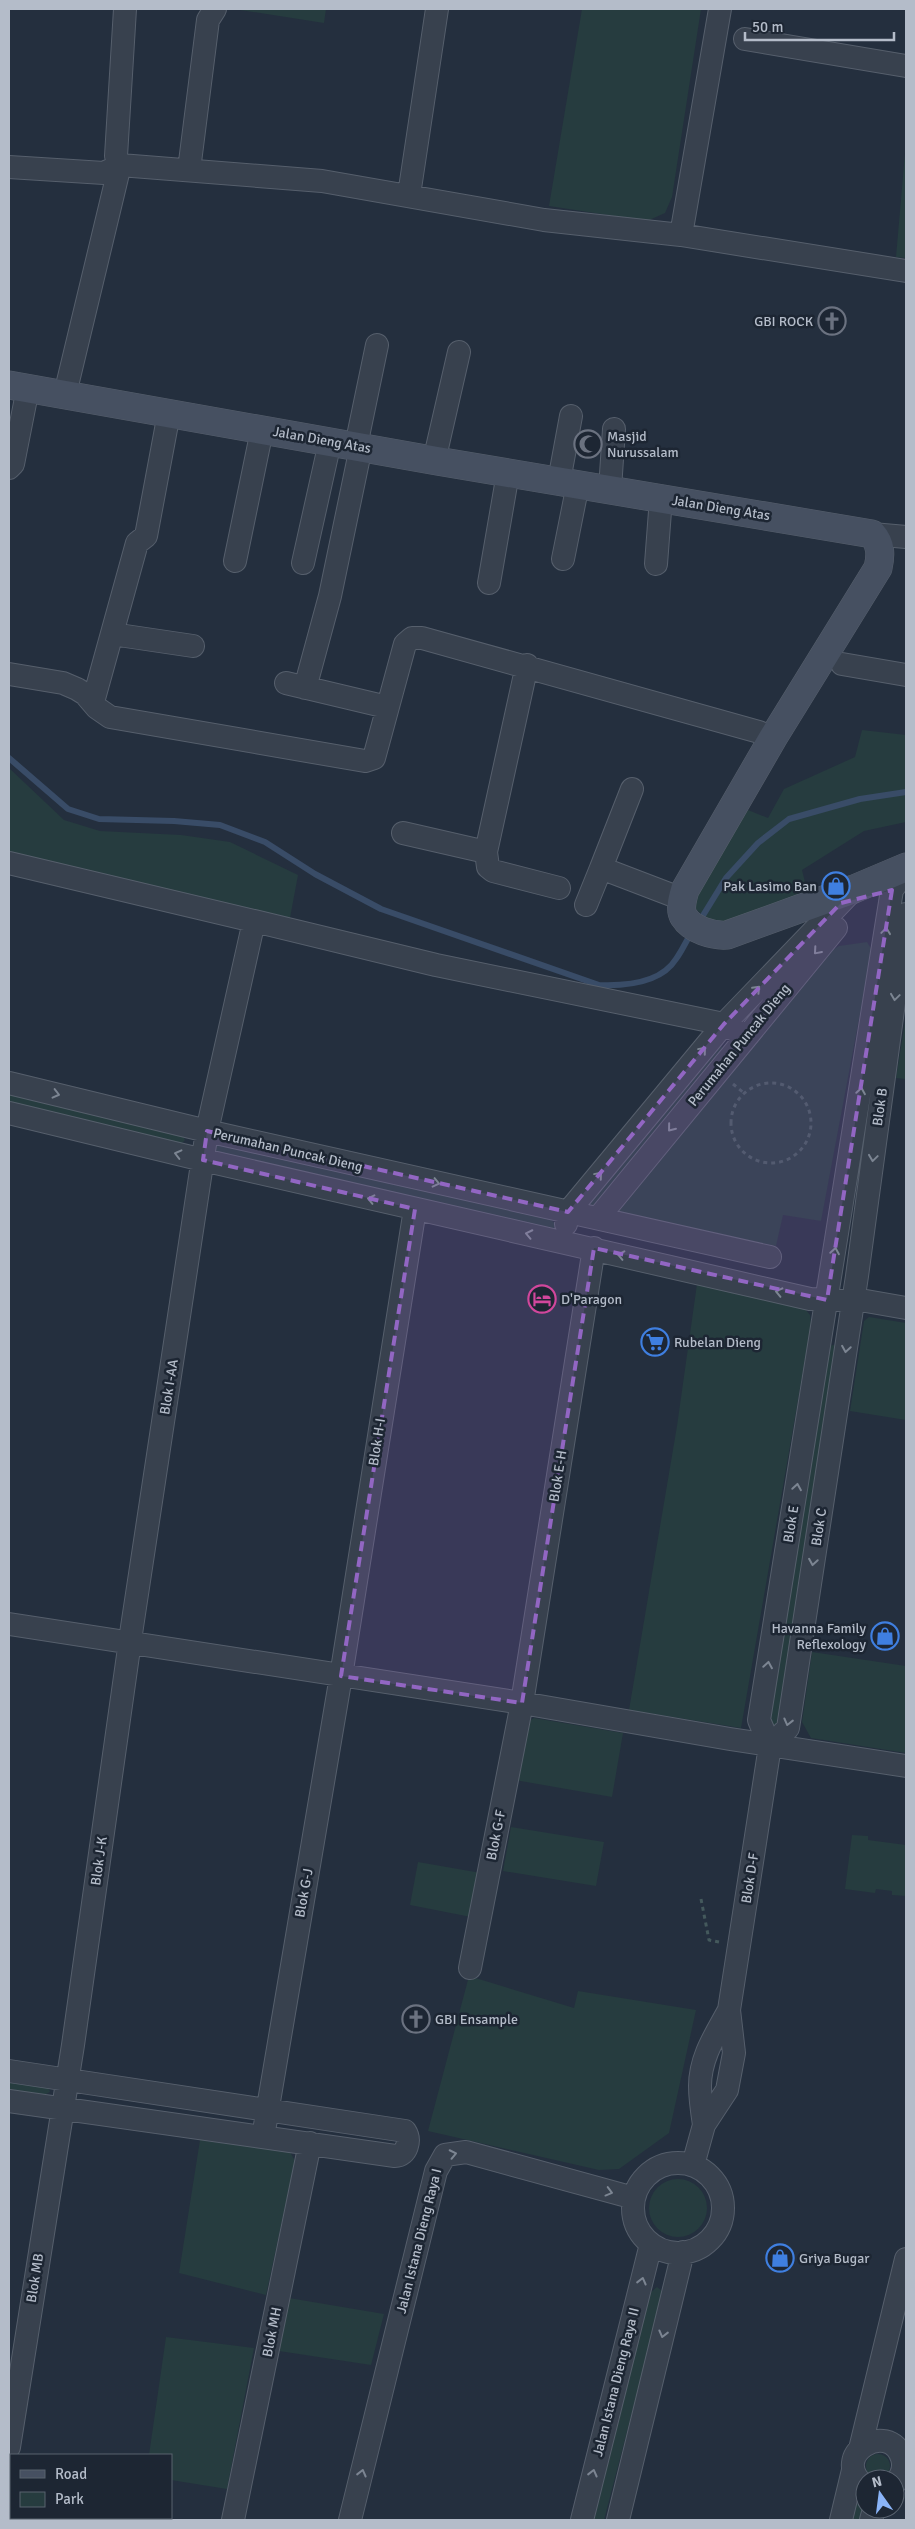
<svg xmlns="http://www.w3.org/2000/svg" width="915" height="2529" viewBox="0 0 915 2529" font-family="Signika,sans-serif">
<rect width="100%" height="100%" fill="#242f3e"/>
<path fill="#263c3f" d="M234,9H326L324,23Z
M582,9H701L672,197L665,213L647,221L549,206Z
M906,142V258L896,257Z
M862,730L906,735V822L864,831L802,870L809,898L739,924L710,921L691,905L696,885L748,810L768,818L784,789L855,757Z
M9,768L64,820L100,831L181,835L230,842L298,875L290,918L9,852Z
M867,942L872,950L821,1221L783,1215L776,1246L620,1214L616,1210L831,951L839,946Z
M906,1016V1079L896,1078Z
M721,1045L723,1050L590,1212L583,1206Z
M9,1094L183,1136L185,1140L181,1144L9,1105Z
M216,1144L550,1219L557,1225L552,1230L216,1155L213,1146Z
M697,1284L805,1309L810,1315L811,1325L741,1728L629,1710L677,1426Z
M869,1317L906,1323V1420L850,1411L864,1321Z
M834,1345L838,1348L778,1721L774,1727L767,1720L828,1346Z
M812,1652L906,1666V1753L811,1738L802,1722Z
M534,1718L623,1733L612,1797L515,1780L529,1721Z
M511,1827L604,1842L596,1886L503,1871Z
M852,1835L868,1836V1840L906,1845V1896L892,1895V1891L876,1889L875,1893L845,1889Z
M418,1862L481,1873L471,1917L410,1905Z
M469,1976L574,2008L578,1991L696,2010L669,2133L619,2169L599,2170L428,2131Z
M9,2079L48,2086L50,2092L44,2095L9,2089Z
M200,2140L290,2152L295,2161L266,2295L179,2273Z
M649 2208a29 29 0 1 1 58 0a29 29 0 1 1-58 0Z
M657,2287L662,2291V2297L604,2520H594L650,2293Z
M289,2298L384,2314L371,2365L279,2351Z
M166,2337L254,2348L227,2489L171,2480V2455H149Z
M866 2466a12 12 0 1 1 24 0a12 12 0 1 1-24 0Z
M862,2501L865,2508L862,2520H852L856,2505Z"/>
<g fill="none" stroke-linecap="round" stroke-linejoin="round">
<path stroke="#394c67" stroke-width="6" d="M9,758L68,809L99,819L174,821L220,825L265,842L315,874L381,909L599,985C625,986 661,983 676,959C682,951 686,941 692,932
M699,922L726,878L758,843L789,819L860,799L906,792"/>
<g stroke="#565f6c" stroke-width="24">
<path id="street" d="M745,39L906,66
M120,165L322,181L544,220L681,235L906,271
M9,167L104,173L120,165
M189,170L208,20L215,9
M409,195L437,9
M681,235L720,9
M65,394L120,165L116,156L125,9
M356,446L377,345
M434,461L459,352
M9,468L13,464L28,388
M559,481L571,416
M610,489L614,429
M872,534L906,537
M563,559L578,484
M235,561L262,430
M303,563L330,442
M656,564L661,498
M489,583L508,473
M112,634L193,646
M842,664L906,675
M9,674L63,683L77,689L85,694L97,708L110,717L365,761L374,758L405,644L412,638H422L759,732L773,738
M286,683L387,707
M305,688L330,596L361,447
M93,702L137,543L146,536L169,413
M632,789L601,868L682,899
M403,833L486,852L527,665
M486,852L488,867L493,871L559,888
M9,863L254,921L207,1131L132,1627L73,2045L9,2447
M586,905L601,868
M254,921L436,965L724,1024L746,1036
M9,1083L207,1131L770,1257
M9,1113L203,1160L810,1299L866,1301L906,1308
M598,1218L836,928
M566,1224L568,1212L724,1024L853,890
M9,1624L522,1703L730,1739L906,1766
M770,1746L759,1720L892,890L906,871
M770,1746L788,1728L857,1276L906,914
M470,1968L522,1703L594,1248
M9,2071L405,2131C411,2140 407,2156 395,2156L9,2101
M704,2125C702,2112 700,2098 700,2086C700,2057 716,2034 729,2010
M263,2137L341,1676L415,1209
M633 2208a45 45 0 1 1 90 0a45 45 0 1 1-90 0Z
M693,2165L704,2125L727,2090L734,2053L729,2010L770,1746
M860,2449L906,2259
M865,2486C827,2456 889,2418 902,2458C905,2468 902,2476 895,2483
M233,2520L310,2143
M350,2520L436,2171L445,2155L466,2152L634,2198
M582,2520L651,2244
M618,2520L683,2252
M841,2520L853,2470
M871,2520L874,2509"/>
</g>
<g stroke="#565f6c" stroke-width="29">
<path id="secondary" d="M9,385L437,461L872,534C881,544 881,555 878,568L773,738L685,890C683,897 679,910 684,917C692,930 713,936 727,935L854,889L906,867"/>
</g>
<path stroke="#44595c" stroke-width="3" stroke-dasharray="4 4" stroke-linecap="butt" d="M731 1123a40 40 0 1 1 80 0a40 40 0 1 1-80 0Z
M733,1084L744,1093
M701,1899L709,1940L719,1942"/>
<use href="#street" stroke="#38414e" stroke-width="22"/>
<use href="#secondary" stroke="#465061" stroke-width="28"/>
</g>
<defs><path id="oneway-chevron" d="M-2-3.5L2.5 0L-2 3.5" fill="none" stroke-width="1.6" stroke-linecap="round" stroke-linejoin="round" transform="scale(1.25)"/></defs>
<g stroke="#7c8592">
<use href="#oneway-chevron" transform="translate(886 931) rotate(-82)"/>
<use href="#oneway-chevron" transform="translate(817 951) rotate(131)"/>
<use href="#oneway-chevron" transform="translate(757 989) rotate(-46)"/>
<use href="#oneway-chevron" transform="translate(895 997) rotate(98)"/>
<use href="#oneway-chevron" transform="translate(703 1050) rotate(-50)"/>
<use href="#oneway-chevron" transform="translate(861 1091) rotate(-81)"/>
<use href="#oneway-chevron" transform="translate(56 1094) rotate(14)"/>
<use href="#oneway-chevron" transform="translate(671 1128) rotate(129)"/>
<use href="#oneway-chevron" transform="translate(178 1154) rotate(-166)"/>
<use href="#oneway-chevron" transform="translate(873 1158) rotate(98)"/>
<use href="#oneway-chevron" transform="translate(599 1175) rotate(-50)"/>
<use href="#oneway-chevron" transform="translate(436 1183) rotate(13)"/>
<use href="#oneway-chevron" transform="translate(371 1199) rotate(-167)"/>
<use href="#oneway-chevron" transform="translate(529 1234) rotate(-168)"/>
<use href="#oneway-chevron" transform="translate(835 1251) rotate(-81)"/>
<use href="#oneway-chevron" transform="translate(621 1255) rotate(-167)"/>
<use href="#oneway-chevron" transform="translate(779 1292) rotate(-167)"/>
<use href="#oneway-chevron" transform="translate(846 1349) rotate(99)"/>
<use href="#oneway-chevron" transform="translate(797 1487) rotate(-81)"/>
<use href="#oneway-chevron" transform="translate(813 1562) rotate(99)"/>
<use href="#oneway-chevron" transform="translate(768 1665) rotate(-81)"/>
<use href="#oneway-chevron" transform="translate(788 1722) rotate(104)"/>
<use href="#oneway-chevron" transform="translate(453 2154) rotate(-12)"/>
<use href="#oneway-chevron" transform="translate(609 2192) rotate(15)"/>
<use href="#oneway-chevron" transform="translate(642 2281) rotate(-76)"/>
<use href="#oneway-chevron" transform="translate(663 2334) rotate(104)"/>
<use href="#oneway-chevron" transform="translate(362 2473) rotate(-76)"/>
<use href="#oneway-chevron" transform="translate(593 2473) rotate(-76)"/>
</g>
<path fill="#9266c3" fill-opacity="0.2" stroke="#9266c3" stroke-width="4" stroke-dasharray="10 6" stroke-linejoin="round" d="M892,890L827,1300L594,1248L522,1703L341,1676L415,1209L203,1160L207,1131L568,1212L724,1024L841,903Z"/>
<defs>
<g id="church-ring" transform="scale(1.4375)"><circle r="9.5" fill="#1d2633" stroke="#6b7280" stroke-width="1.5"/><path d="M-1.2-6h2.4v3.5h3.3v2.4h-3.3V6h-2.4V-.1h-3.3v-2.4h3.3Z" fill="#6b7280"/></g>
<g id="mosque-ring" transform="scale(1.4375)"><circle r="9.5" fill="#1d2633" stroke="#6b7280" stroke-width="1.5"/><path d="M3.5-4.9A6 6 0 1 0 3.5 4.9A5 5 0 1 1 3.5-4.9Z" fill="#6b7280"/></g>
<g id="shop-ring" transform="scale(1.4375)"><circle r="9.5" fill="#1d2633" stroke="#3f7fe0" stroke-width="1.5"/><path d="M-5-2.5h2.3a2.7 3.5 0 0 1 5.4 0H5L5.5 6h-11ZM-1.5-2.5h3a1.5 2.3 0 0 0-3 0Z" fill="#3f7fe0"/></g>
<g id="hotel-ring" transform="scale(1.4375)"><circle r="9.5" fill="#1d2633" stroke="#d1479c" stroke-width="1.5"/><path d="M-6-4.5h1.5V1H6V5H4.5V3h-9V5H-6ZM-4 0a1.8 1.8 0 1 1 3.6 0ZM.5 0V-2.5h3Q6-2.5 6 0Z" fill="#d1479c"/></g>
<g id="supermarket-ring" transform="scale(1.4375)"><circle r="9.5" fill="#1d2633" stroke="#3f7fe0" stroke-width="1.5"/><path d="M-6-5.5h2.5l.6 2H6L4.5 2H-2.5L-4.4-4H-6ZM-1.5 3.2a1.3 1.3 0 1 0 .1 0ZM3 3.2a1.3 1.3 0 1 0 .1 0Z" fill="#3f7fe0"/></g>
</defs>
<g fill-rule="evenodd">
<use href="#church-ring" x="832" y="321"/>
<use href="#mosque-ring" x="588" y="444"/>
<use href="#shop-ring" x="836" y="886"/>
<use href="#hotel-ring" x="542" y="1299"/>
<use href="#supermarket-ring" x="655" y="1342"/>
<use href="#shop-ring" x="885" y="1636"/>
<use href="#church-ring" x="416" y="2019"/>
<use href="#shop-ring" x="780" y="2258"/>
</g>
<g text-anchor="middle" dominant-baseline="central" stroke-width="5" stroke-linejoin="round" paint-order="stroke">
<g font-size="14" fill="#b4bcc9" stroke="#1d2633" text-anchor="start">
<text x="813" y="321" text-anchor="end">GBI ROCK</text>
<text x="607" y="436">Masjid<tspan x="607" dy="16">Nurussalam</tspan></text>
<text x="817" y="886" text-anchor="end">Pak Lasimo Ban</text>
<text x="561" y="1299">D'Paragon</text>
<text x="674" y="1342">Rubelan Dieng</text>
<text x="866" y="1628" text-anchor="end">Havanna Family<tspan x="866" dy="16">Reflexology</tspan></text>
<text x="435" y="2019">GBI Ensample</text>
<text x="799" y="2258">Griya Bugar</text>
</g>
<g font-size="14" fill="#b4bcc9" stroke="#1d2633">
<text transform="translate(322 440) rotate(10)">Jalan Dieng Atas</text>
<text transform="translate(721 508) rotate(9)">Jalan Dieng Atas</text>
<text transform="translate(739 1045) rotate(-51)">Perumahan Puncak Dieng</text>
<text transform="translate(880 1107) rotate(-82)">Blok B</text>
<text transform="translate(288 1150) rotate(13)">Perumahan Puncak Dieng</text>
<text transform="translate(169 1387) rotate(-81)">Blok I-AA</text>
<text transform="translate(377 1442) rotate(-81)">Blok H-I</text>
<text transform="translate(558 1476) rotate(-81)">Blok E-H</text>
<text transform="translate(791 1524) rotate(-81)">Blok E</text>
<text transform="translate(819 1527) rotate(-81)">Blok C</text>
<text transform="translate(496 1835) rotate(-79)">Blok G-F</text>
<text transform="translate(99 1861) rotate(-82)">Blok J-K</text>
<text transform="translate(750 1878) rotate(-81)">Blok D-F</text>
<text transform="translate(304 1893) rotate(-80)">Blok G-J</text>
<text transform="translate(419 2241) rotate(-76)">Jalan Istana Dieng Raya I</text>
<text transform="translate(35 2278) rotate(-81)">Blok MB</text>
<text transform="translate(272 2332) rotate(-79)">Blok MH</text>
<text transform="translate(616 2382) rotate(-76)">Jalan Istana Dieng Raya II</text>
</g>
</g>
<rect width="915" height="2529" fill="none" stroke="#b4bcc9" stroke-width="20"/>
<rect x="10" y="2454" width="162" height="65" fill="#1d2633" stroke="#59626f"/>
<rect x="20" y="2470" width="25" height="8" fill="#465061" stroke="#59626f"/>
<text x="55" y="2479" font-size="15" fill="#b4bcc9">Road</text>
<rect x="20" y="2492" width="25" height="15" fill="#263c3f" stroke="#59626f"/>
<text x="55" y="2504" font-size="15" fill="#b4bcc9">Park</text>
<g transform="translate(880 2494) rotate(346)"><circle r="24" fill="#1d2633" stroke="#59626f"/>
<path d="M0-4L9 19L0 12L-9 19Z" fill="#8ab4f8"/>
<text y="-8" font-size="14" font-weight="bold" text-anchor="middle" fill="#b4bcc9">N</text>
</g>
<path d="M745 32v8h149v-8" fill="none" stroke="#b4bcc9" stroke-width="2.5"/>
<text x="752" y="32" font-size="15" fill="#b4bcc9" stroke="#1d2633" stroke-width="4" paint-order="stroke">50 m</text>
</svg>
